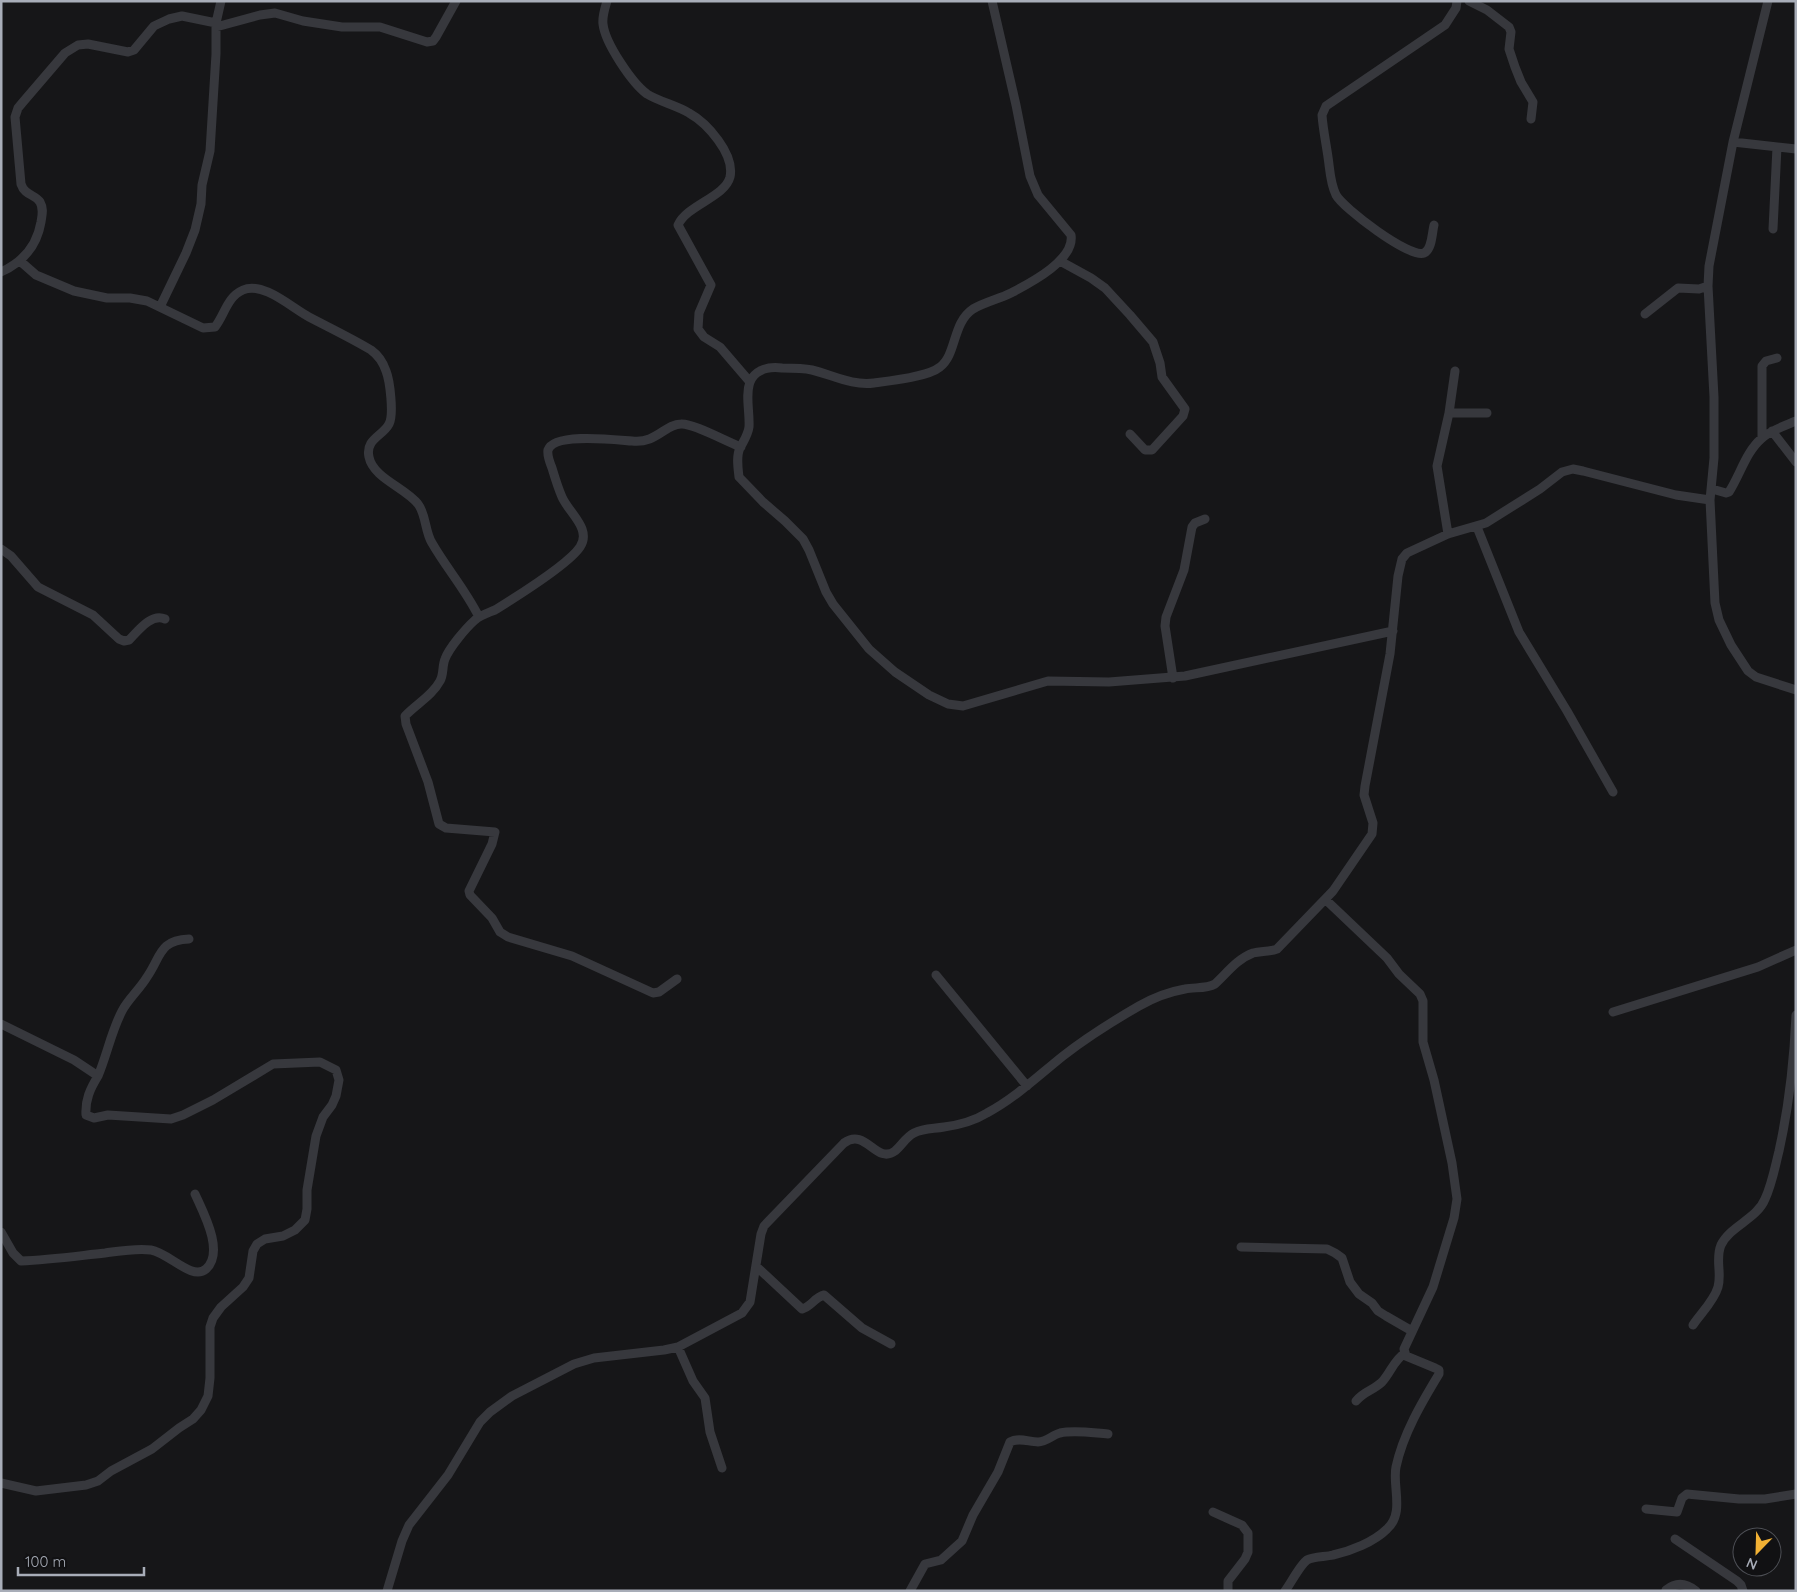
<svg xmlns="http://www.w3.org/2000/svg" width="1797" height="1592" viewBox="0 0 1797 1592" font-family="Quicksand,sans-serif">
<rect width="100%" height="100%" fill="#161618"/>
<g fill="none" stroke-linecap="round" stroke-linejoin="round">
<path stroke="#37383d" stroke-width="9" d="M607,1C605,8 602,16 603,24C605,43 632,83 647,94C660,102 676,105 689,113C707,123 735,154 730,177C725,197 687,205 678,225L711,285L699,313L698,329L704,337L720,347L750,382
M992,1L1016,105L1030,176L1038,195L1071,235C1075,260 1030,283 1011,293C999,299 985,302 973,309C952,323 957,354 940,367C928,377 890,381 874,383C852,386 833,375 812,370C803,368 792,368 782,368C774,367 767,367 760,371C756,373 752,377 750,382C745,395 750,413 749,427C748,435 744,440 740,448C736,456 738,468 739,477L763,502L785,521L803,539L809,550L826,592L833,604L869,649L895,672L929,695L948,704L963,706L1048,681L1109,682L1185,676L1393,631
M1469,1L1487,10L1509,27L1511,32L1509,49L1515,67L1521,82L1533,102L1531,119
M1768,1L1733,142L1709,266L1708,286L1714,397V458L1710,500L1715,603L1719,620L1731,645L1748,671L1756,677L1796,690
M216,27L260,15L275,13L303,21L342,27H380L427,42L433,41L436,37L456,1
M1733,142L1796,149
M1434,225C1432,233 1432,250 1424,253C1410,259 1343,208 1336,195C1330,183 1330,170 1328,157C1326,143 1323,129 1322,115L1326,106L1445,25L1456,8L1457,1
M1773,229L1777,147
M20,261L36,275L74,291L107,298H130L147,301L203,328L215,327C225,314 227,297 243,290C263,281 292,308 309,317C330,328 351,338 371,350C378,355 383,362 386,371C390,381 394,415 389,424C383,436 365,439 369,457C373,478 406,488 418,504C426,514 425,532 432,543C447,569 465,589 479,617
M1060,261L1091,278L1105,288L1130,315L1153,342L1160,363L1162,377L1185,409L1183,416L1152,450H1145L1130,434
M1,272C23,262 37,246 41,222C42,215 44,209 40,202C35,194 25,196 21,184L15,117L18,108L23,102L65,53L78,45L88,44L128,52L134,50L154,26L169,19L182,16L216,23L221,1
M160,307L186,253L195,230L201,204L202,185L210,151L216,54V23
M1645,314L1678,288L1699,289L1708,286
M1449,413L1455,371
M1772,431L1796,462
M1762,438V366L1766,361L1777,358
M1712,489L1726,493L1729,492C1740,475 1746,452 1761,439C1771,430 1784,426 1796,421
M1477,527L1519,632L1567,711L1613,792
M1448,534L1437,466L1449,413H1487
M1,549L11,556L38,587L93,615L119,639L124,641L129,640C138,631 151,613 165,619
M1173,678L1165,626L1166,617L1184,570L1192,527L1195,523L1205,519
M936,975L1027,1086
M677,979L659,992L653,993L572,956L508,937L500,932L492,918L470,895L469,891L492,844L495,832L446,828L439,824L428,782L406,724L405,716C416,704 432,696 440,681C444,674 442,666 445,659C449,648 466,628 475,620C481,615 488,613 495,610C516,597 568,565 580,547C592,529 569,513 562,497C558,488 555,478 552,468C550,463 547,455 548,450C554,432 617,440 632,441C656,444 665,424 681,424C693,423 727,442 741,447
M1613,1012L1758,967L1796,950
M1,1024L74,1060L98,1076C90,1089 85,1100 86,1115L94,1118L108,1115L171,1119L183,1115L213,1100L273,1064L320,1062L336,1070L339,1080L336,1096L332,1105L323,1117L316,1136L307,1190V1209L305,1220L295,1230L283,1236L265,1239L257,1244L253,1251L249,1278L243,1287L221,1307L213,1318L210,1327V1378L208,1396L201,1410L193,1419L179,1428L152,1449L111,1471L98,1481L86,1485L36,1491L1,1483
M98,1076C107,1055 111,1032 122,1011C128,999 140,989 147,977C161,957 159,940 189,939
M1,1232L13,1253L21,1261C49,1260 77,1256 105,1253C120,1251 136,1248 151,1250C169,1253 192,1281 206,1269C225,1252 203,1212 195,1194
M1241,1247L1327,1249L1335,1253L1342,1258L1350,1282L1359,1294L1372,1303L1378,1311L1386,1316L1412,1331
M757,1267L802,1309C811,1307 815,1297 824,1295L862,1328L891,1344
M1693,1325C1701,1313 1714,1301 1718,1287C1722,1273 1715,1259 1721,1245C1730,1226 1757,1219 1765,1199C1772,1184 1775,1167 1779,1151C1789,1106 1794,1061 1796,1015
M678,1347L693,1381L705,1398L710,1432L722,1468
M1356,1401C1364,1391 1374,1390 1382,1382C1391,1372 1394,1360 1405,1353
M1646,1509L1677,1512L1682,1498L1687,1494L1739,1499H1765L1796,1494
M1213,1512L1242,1525L1248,1533V1552L1245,1559L1228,1581V1591
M1675,1539L1737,1581L1741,1585L1743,1591
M1666,1590C1676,1582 1686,1583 1696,1591
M387,1591L402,1541L409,1525L448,1475L480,1422L490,1412L512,1396L574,1364L594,1358L664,1350L678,1347L742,1313L750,1302L761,1234L764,1226L844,1143C866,1127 876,1165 895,1151C902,1145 906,1137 914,1133C924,1128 933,1129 944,1127C959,1125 974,1121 987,1113C1015,1098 1038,1076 1063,1056C1086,1038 1113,1021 1139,1006C1153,998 1168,992 1185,989C1195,987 1206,989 1215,984C1227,973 1237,959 1253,953C1261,951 1269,952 1277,949L1333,891L1372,834L1373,823L1364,795L1365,786L1390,654L1398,576L1402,559L1407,553L1448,534L1486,523L1540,489L1562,472L1573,469L1583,471L1676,495L1710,500
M910,1591L925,1564L941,1560L962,1541L973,1515L998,1472L1010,1442C1019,1437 1029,1442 1038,1442C1047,1442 1052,1435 1060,1433C1075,1430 1093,1433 1108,1434
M1285,1591C1291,1583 1300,1565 1307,1560C1314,1556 1325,1557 1333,1555C1351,1551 1374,1542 1387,1529C1405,1513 1392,1486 1396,1467C1403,1434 1422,1402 1439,1374V1370L1435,1368L1406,1356L1404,1349L1433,1287L1454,1218L1457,1199L1452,1163L1434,1080L1423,1042V1001L1420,994L1399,974L1387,958L1326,900"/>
</g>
<rect width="1797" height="1592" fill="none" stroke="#a8adb8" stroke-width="5"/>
<g transform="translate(1757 1552) rotate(203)"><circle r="24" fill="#111113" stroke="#4d4f55"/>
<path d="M0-4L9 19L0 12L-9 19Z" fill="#f2b134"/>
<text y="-8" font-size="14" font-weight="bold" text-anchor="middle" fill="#a8adb8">N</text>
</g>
<path d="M18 1567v8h126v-8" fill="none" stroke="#a8adb8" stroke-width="2.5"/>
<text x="25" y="1567" font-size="15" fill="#a8adb8" stroke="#111113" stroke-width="4" paint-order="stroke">100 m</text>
</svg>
